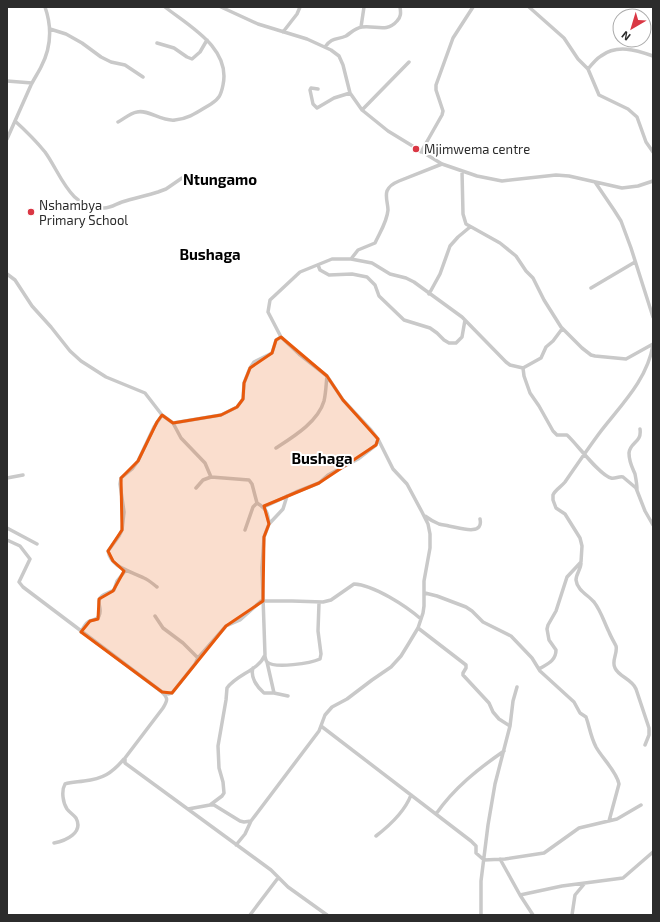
<svg xmlns="http://www.w3.org/2000/svg" width="660" height="922" viewBox="0 0 660 922" font-family="'Exo 2',sans-serif">
<rect width="100%" height="100%" fill="#fff"/>
<g fill="none" stroke-linecap="round" stroke-linejoin="round">
<path stroke="#c9c9c9" stroke-width="3.5" d="M221,7L258,24L307,39L331,50L339,56L343,65L350,93L362,110L388,131L442,164L477,176L502,181L556,175L569,176L622,188L638,186L653,181
M529,7L564,38L578,59L588,69L599,95L628,109L637,117L646,142L653,152
M361,27L364,7
M50,29L66,34L82,43L101,57L111,62L125,65L143,77
M283,32L297,14L300,7
M157,43L174,48L187,57L192,59L200,52L207,40
M325,47C332,37 337,40 346,36C352,32 355,28 362,27C375,25 387,33 397,21C401,17 401,13 400,7
M588,69C592,64 596,59 601,56C617,44 636,50 653,56
M7,81L32,83
M318,89L311,88L310,90L313,104L317,108L334,98L350,93
M362,110L409,62
M15,121C26,131 36,141 45,152C61,174 70,210 104,208C111,208 116,204 122,202C134,198 146,196 158,192L166,189L182,178
M118,122C124,119 130,113 137,112C148,109 162,122 175,120C189,119 199,111 211,104C219,99 221,95 223,85C231,48 189,26 165,7
M7,139C15,121 23,103 31,85C34,79 38,73 41,67C51,48 52,27 45,7
M421,152L442,115L443,111L436,90V85L453,38L473,7
M462,171L463,214L466,224L500,243L516,256L526,271L533,278L544,300L561,327L582,348L591,355L595,356L626,359L653,344
M595,182L614,210L621,221L631,248L653,317
M351,259L372,263L390,274L406,278L414,282L462,317L506,362L510,365L523,368L541,358L546,347L553,341L562,329
M318,265L320,270L329,275L352,274L367,277L375,285L379,296L404,320L430,328L437,333L444,340L449,343H456L462,337L465,320
M7,274L15,280L32,306L51,327L70,351L81,361L106,377L145,393L162,415L173,423L181,438L205,463L211,477
M591,288L635,262
M429,294L440,274L450,246L458,237L470,227
M523,368L524,376L530,393L539,406L553,431L557,435H567C577,444 600,476 611,478C615,479 619,476 623,477L636,488L645,511L653,525
M173,423L221,415L237,407L243,399L244,383L250,368L254,362L272,353L276,340L281,337
M276,448C293,437 318,422 324,401C326,393 326,384 327,376
M7,478L23,475
M196,488L203,480L211,477L249,480L252,484L257,503C267,509 268,513 269,524
M637,490C637,485 636,479 635,474C632,467 629,462 629,453C630,442 642,443 640,429
M264,507L296,492L319,483L328,475L358,459L376,445L378,439
M425,516C429,519 434,522 439,524C442,525 446,525 449,526C457,527 484,537 480,519
M7,528L37,544
M245,530L253,507L257,503
M7,540L20,546L30,559L19,582L23,587L162,692C169,699 167,701 163,708L125,758V763L271,870L288,887L327,915
M581,563C581,569 576,574 576,580C577,590 588,595 594,602C601,611 604,622 609,632C611,637 614,642 616,646C618,653 611,661 615,668C619,677 632,679 636,689L649,728V735L645,745
M157,587C153,584 149,580 144,578C131,571 111,568 108,551L119,536L122,530L124,512L120,484L121,478L132,469L138,461L154,427L162,415
M425,593L437,596L466,607L472,611L483,622L511,636L532,658L540,671L574,702L580,713L586,717C590,728 590,735 596,747C602,758 617,772 619,784L609,821
M155,616L163,628L183,643L198,658L195,664L172,693L168,694L163,692
M418,628L466,665V668L463,673V675L489,703L493,712L499,719L510,726
M81,632C83,628 85,624 88,622C92,619 97,621 99,616C103,609 95,601 102,596C106,593 110,592 114,590L117,581L126,570
M265,656C265,657 266,661 267,662C275,669 311,663 320,659L321,654L318,631L319,603
M198,658L226,626L240,620L261,601H292L323,602L331,600L354,584C374,585 406,606 421,619
M267,662L274,693
M253,668C250,677 257,687 264,693H274L288,696
M539,669C547,664 556,661 556,650L549,640L547,629L548,625L556,611L567,577L581,562L582,546L580,538L565,514L556,508L553,500V495C555,490 561,487 565,482C576,466 587,450 598,435C619,407 647,381 653,345
M321,726L471,841L476,846V853L484,860L505,859L544,853L579,828L617,819L641,805
M210,805L222,796L224,793L223,782L219,768L218,746L226,700L227,688C237,674 258,671 265,655L262,568L264,537L269,524L283,509L287,496
M188,809L210,805H214L240,821L244,822L251,821
M436,814C454,788 478,769 504,751
M376,836C389,826 405,811 411,795
M54,843C65,841 84,833 76,818C74,815 70,813 67,809C63,803 61,791 65,784C71,782 78,782 84,781C103,779 112,773 124,759
M236,845L245,834L251,821L319,731L325,715L332,707L347,699L372,680L391,667L401,656L409,643L418,628L423,613L424,606V581L430,548V534L428,524L422,512L407,484L393,469L378,439L371,430L343,400L327,376L299,354L281,337L268,312L270,300L300,272L332,259H351L358,250L375,243C380,232 387,222 388,210C388,204 385,197 387,191C389,186 394,183 399,181L442,164
M500,859L520,895L533,915
M520,895L562,886L623,878L653,852
M250,915L278,878
M481,915V881L488,825L495,784L510,726L513,701L517,687
M572,915L575,895L585,883"/>
</g>
<path fill="#e8590c" fill-opacity="0.2" stroke="#e8590c" stroke-width="3" stroke-linejoin="round" d="M281,337L327,376L343,400L378,439L376,445L319,483L264,506L269,524L264,537L263,601L226,626L172,693L162,692L81,632L90,621L98,619L99,599L113,591L124,571L113,561L108,551L122,530L121,478L138,461L157,422L162,415L173,423L221,415L237,407L243,399L244,383L250,368L272,353L276,340Z"/>
<g fill="#da3744" stroke="#fff" stroke-width="1.5">
<circle cx="416" cy="149" r="4"/>
<circle cx="31" cy="212" r="4"/>
</g>
<g text-anchor="middle" dominant-baseline="central" stroke-width="4" stroke-linejoin="round" paint-order="stroke">
<g font-size="13" fill="#2c2c2c" stroke="#fff" text-anchor="start">
<text x="424" y="149">Mjimwema centre</text>
<text x="39" y="205">Nshambya<tspan x="39" dy="15">Primary School</tspan></text>
</g>
<g font-size="15" font-weight="bold" fill="#000" stroke="#fff">
<text x="220" y="179">Ntungamo</text>
<text x="210" y="254">Bushaga</text>
<text x="322" y="458">Bushaga</text>
</g>
</g>
<rect width="660" height="922" fill="none" stroke="#2c2c2c" stroke-width="16"/>
<g transform="translate(632 28) rotate(218)"><circle r="19" fill="#ffffff" stroke="#ababab"/>
<path d="M0-3L7 15L0 10L-7 15Z" fill="#da3744"/>
<text y="-6" font-size="11" font-weight="bold" text-anchor="middle" fill="#2c2c2c">N</text>
</g>
</svg>
